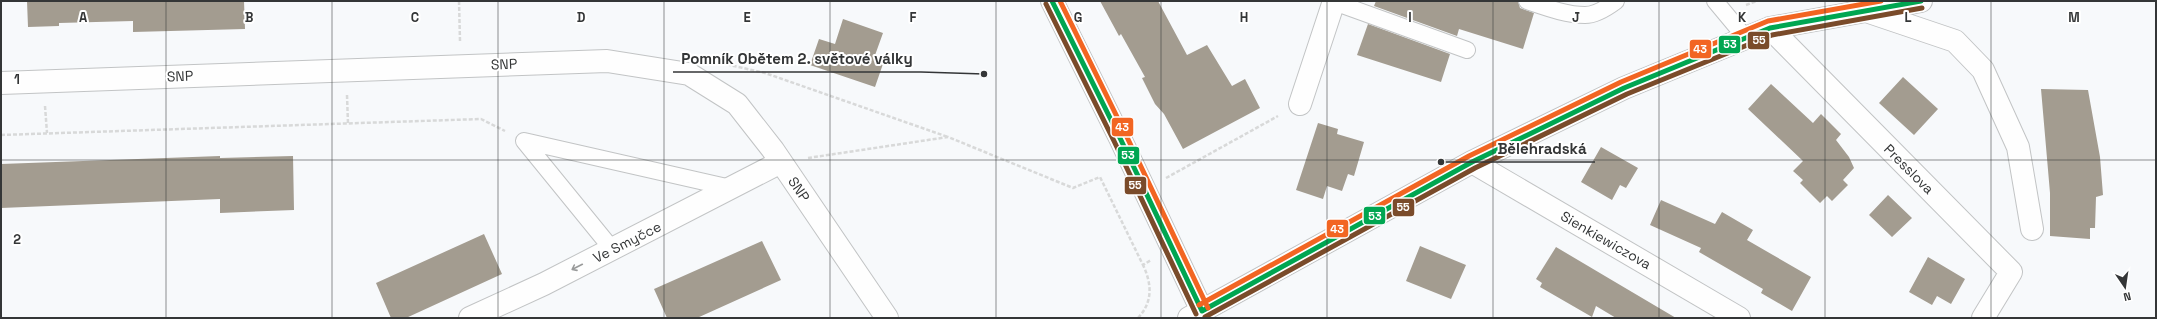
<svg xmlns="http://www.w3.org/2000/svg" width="2157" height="319" viewBox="0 0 2157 319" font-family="'Space Grotesk',sans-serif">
<rect width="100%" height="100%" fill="#f7f9fb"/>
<path fill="#a39c90" d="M27,1H244L245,29L133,32V21L59,23V26L28,27Z
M1100,1H1158L1187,55L1207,45L1232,86L1245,79L1260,108L1183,149L1164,114L1155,104L1142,78L1145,77L1121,34L1119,36Z
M1376,1H1518L1520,8L1534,13L1523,49L1459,29L1457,36L1374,6Z
M843,19L883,33L874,58L884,61L875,87L810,65L819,39L835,44Z
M1368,24L1450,54L1441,82L1357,55Z
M1903,77L1938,109L1914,135L1879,103Z
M1771,84L1813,123L1821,114L1841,134L1836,140L1849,157L1854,168L1843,180L1848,185L1832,201L1827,196L1820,203L1800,183L1803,180L1793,171L1803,161L1748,109Z
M2041,89L2088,90L2100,157L2103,195L2096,197L2095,228H2090V239L2050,236V193Z
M1318,123L1338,129L1337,134L1364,142L1354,176L1348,174L1342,191L1327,186L1323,199L1296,190Z
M1601,147L1638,168L1626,188L1620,185L1612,200L1581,182Z
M220,156V158L293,156L294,210L220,213V199L1,208V164Z
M1888,195L1912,218L1892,237L1869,215Z
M1661,200L1715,224L1722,212L1753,230L1747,240L1811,277L1792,311L1761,293L1763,289L1699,252L1701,248L1650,225Z
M484,234L502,274L406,318H391L376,283Z
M762,241L781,280L697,318H667L654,289Z
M1420,246L1466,265L1451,299L1406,281Z
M1556,247L1610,279L1676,318H1616L1596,306L1592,317L1540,287L1542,283L1536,279Z
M1928,257L1965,279L1951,304L1937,296L1932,305L1909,292Z"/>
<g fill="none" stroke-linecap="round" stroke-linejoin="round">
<g stroke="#c2c4c5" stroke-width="18">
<path id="lane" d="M1527,1C1545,7 1566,15 1585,15C1595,15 1608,7 1616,1
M1715,1L1745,37
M1334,2L1467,50
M612,249L524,141L731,188"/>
</g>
<g stroke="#c2c4c5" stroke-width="24">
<path id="street" d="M1869,12L1955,41L1983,70L2018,147L2032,229
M1770,28L2011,272L1983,318
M1,83L607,61L689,74L737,104L773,150L887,318
M1300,104L1334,1
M1472,162L1739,318
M470,318L544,284L781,162
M1189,318L1472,162L1624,88L1770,28L1921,1"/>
</g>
<g stroke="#c2c4c5" stroke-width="24">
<path id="secondary" d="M1052,1L1120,138L1202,311L1203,318"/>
</g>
<path stroke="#d8d9d9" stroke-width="2.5" stroke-dasharray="4 2" stroke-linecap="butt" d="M459,1L460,41
M1746,5L1757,1
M721,63L765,73L948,137
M347,95L348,124
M45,106L47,133
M1,135L481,119L505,131
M808,158L948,137L1073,188L1100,177L1143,265L1151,260
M1166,178L1278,116
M1138,318C1153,302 1152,284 1143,265"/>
<use href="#lane" stroke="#fefefe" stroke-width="16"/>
<use href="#street" stroke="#fefefe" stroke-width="22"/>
<use href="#secondary" stroke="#fefefe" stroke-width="22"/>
<g stroke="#fff" stroke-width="8">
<path id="bus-1" d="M1052,1L1120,138L1202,311
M1202,311L1472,162L1624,88L1770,28L1921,1"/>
</g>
<g stroke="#fff" stroke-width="8">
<path id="bus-2" d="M1046,4L1114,141L1196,314
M1205,317L1475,168L1627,94L1772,35L1922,8"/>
</g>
<g stroke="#fff" stroke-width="8">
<path id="bus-3" d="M1060,1L1126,135L1208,308
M1199,305L1469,156L1621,82L1768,21L1881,1"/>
</g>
<use href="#bus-1" stroke="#00a651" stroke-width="5"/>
<use href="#bus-2" stroke="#7a4b2a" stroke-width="5"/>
<use href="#bus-3" stroke="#f26522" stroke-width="5"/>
</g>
<defs><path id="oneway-shaft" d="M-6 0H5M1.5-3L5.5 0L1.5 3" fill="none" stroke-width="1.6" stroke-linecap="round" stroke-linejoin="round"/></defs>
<use stroke="#999a9a" href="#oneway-shaft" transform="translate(577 267) rotate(153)"/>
<path fill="none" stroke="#343637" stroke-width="1" stroke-opacity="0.55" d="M166,1V318M332,1V318M498,1V318M664,1V318M830,1V318M996,1V318M1161,1V318M1327,1V318M1493,1V318M1659,1V318M1825,1V318M1991,1V318M1,160H2156"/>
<g text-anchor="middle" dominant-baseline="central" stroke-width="4" stroke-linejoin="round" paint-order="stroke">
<g font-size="14" fill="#343637" stroke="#fff">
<text transform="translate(504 64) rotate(-2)">SNP</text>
<text transform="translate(180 76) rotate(-2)">SNP</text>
<text transform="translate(1909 169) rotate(45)">Presslova</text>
<text transform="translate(799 189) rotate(56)">SNP</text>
<text transform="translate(1606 240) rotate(30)">Sienkiewiczova</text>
<text transform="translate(627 242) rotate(-27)">Ve Smyčce</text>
</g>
</g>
<g font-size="13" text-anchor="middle" font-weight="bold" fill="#343637" stroke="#fff" stroke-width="4" stroke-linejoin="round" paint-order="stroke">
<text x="83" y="22">A</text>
<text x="249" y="22">B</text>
<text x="415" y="22">C</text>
<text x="581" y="22">D</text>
<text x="747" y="22">E</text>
<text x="913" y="22">F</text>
<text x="1078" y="22">G</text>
<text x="1244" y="22">H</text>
<text x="1410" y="22">I</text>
<text x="1576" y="22">J</text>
<text x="1742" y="22">K</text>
<text x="1908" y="22">L</text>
<text x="2074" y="22">M</text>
<text x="17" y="84">1</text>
<text x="17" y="244">2</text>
</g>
<path fill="none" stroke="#343637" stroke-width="1.5" d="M984 74L921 72H673M1441 162L1490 162H1595"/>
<g fill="#343637" stroke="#fff" stroke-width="1.5">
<circle cx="984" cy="74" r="4"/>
<circle cx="1441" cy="162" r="4"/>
</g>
<g font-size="15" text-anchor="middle" font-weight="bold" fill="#343637" stroke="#fff" stroke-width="4" stroke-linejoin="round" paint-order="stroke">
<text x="797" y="64">Pomník Obětem 2. světové války</text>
<text x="1542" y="154">Bělehradská</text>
</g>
<g stroke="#fff" stroke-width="1.5">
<rect x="1747" y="31" width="23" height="19" rx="4" fill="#7a4b2a"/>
<rect x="1718" y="35" width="23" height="19" rx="4" fill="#00a651"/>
<rect x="1689" y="39" width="23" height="20" rx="4" fill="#f26522"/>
<rect x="1111" y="117" width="23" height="20" rx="4" fill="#f26522"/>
<rect x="1117" y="146" width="23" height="19" rx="4" fill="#00a651"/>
<rect x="1124" y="176" width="23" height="19" rx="4" fill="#7a4b2a"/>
<rect x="1392" y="198" width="23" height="19" rx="4" fill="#7a4b2a"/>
<rect x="1363" y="206" width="23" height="19" rx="4" fill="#00a651"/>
<rect x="1326" y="219" width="23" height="19" rx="4" fill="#f26522"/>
</g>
<g font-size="11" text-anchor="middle" font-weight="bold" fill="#fff">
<text x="1759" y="44">55</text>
<text x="1730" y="48">53</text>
<text x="1700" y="53">43</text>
<text x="1122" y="131">43</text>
<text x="1128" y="159">53</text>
<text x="1135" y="189">55</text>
<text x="1403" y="211">55</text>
<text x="1375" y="220">53</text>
<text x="1337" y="233">43</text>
</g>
<rect width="2157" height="319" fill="none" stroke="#343637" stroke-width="4"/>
<g transform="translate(2125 287) rotate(167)" stroke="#ffffff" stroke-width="3" paint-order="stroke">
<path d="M0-3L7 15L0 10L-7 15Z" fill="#343637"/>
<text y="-6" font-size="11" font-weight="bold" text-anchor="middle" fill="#343637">N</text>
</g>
</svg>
